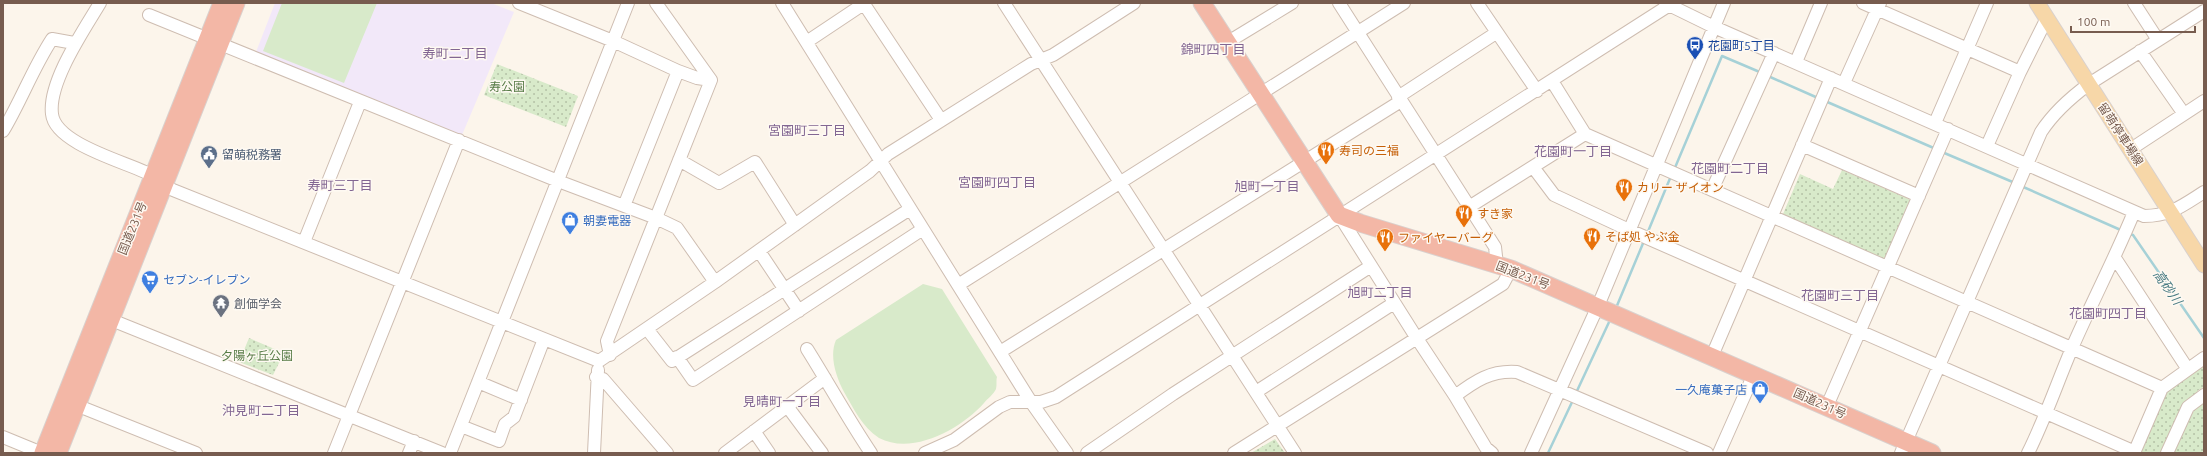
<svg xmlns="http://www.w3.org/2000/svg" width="2207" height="456" viewBox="0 0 2207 456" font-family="Ubuntu,'Noto Sans JP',sans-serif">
<defs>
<pattern id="grass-dots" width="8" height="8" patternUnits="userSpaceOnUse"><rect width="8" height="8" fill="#d8eaca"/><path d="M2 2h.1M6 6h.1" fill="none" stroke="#b4c1a6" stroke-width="1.8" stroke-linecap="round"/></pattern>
</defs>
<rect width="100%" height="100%" fill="#fcf5eb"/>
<path fill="#f2e8f9" d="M275,3H491L514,12L462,135L256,52Z"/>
<path fill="url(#grass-dots)" d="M497,64L578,96L566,127L484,95Z
M1842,170L1911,200L1884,259L1783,214L1800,174L1833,189Z
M249,338L284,353L273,375L239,362Z
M2204,363V387L2197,391L2204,403V453H2138L2163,395L2181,377Z
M1275,439L1285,453H1251Z"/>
<path fill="#d8eaca" d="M282,3H377L344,83L263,51Z
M923,284L942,289L997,377C996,380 997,385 996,389C994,394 987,399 984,403C962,428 913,456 879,438C862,427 854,409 844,392C836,377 829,356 836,340Z"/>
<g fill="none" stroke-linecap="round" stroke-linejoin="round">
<path stroke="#a6d1d7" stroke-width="2.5" d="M1768,76L1818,98
M1825,101L1936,149
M1942,152L2015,183
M1674,170L1722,56L1762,73
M2021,186L2123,231
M1647,234L1671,176
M2129,234L2133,235L2204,338
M1616,308L1644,241
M1576,393L1610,320
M1548,453L1573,400"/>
<g stroke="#cebdb1" stroke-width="14">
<path id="minor" d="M100,3C84,30 48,82 52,114C55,143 122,161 145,172C154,177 163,185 173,190L599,361
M519,3L613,41L678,71L624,206
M782,3L1031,402L1067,453
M1004,3L1295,453
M1339,3L1495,247L1497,265
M1477,3L1537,91
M1665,3L1714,27L2144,216C2170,216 2182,206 2204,192
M1863,3L2020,72
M2134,3L2158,40
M864,4L941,120
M149,15L558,181L656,218L677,228L715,282
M808,41L865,3
M1228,42L1292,3
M2140,51L2184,114
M1796,62L1821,3
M678,71L697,78L711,80
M1552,81L1585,134L2162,388
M1844,83L1880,3
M1398,97L1496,33
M1935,123L1987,3
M3,131C21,101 33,68 52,39L74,43
M1802,145L1919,196
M1987,146L2020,72L2047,18
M2131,149L2204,101
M679,160L719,183L755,162L795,225
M1533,167L1554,195L1629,230L2135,452
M1712,190L1774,53
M1469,207L1585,134
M1339,215L1416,337L1455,396L1486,448L1492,453
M304,242L360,102
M759,251L799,311
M2115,258L2187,368
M958,285L1404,3
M104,317L442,453
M647,329L672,361L910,209
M807,349C829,384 848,419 871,453
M1000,352L1401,101
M610,355L607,341L711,80L656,3
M1712,356L1831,78
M677,357L693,380L923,229
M599,361L715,282L870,171L888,154L1031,64L1053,55L1134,3
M596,377L603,379L667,453
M478,382L521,400
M1256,392L1394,303
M1455,396C1475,381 1491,370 1517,372L1707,453
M76,405L196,453
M787,406L822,453
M1827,406L1948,129
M461,426L499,441L505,424L514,417L544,339
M754,431L769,453
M3,437L42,453
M334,453L459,140
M409,453L414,441
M450,453L628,3
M594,453L598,370
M725,453L825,378
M925,453L954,440L999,407L1010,402H1041L1056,397L1668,6
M1087,453L1173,394L1371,266
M1234,453L1503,284L1511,269
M1531,453L1598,306L1724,3
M1719,453L1754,374
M1901,453L2041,132C2054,112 2070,98 2089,84L2204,11
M2028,453C2045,419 2057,383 2072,348C2092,302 2115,258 2134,212
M2134,453L2162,388L2204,358
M2167,453L2188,407L2204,395"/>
</g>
<g stroke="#d9d1ce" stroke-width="17">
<path id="major" d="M2037,3L2204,265"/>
</g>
<g stroke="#d9d1ce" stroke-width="19">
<path id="highway" d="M1202,3L1339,215L1360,223L1511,269L1932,453
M43,453L222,3
M58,453L236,3"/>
</g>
<use href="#minor" stroke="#fff" stroke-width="12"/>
<use href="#major" stroke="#f7d7a8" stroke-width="15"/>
<use href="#highway" stroke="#f3b7a6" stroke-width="17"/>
</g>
<defs>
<g id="bus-pin" transform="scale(0.9)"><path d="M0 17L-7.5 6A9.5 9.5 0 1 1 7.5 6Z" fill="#1a4fb4" stroke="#fef9f2"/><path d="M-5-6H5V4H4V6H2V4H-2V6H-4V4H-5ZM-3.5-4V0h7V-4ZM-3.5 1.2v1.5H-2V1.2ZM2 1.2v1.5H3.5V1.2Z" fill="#fff"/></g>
<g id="restaurant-pin" transform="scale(0.9)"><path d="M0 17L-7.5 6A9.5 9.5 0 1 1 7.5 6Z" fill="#e8710a" stroke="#fef9f2"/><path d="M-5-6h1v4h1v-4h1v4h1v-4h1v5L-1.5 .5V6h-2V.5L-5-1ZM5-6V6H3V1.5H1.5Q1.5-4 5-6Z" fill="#fff"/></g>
<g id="civic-pin" transform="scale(0.9)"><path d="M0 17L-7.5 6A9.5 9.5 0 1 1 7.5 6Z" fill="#5c6f8a" stroke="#fef9f2"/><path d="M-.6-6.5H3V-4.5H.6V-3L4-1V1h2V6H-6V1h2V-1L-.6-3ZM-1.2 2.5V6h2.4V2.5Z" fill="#fff"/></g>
<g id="shop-pin" transform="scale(0.9)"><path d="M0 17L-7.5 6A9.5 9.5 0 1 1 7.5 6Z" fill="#3f7fe0" stroke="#fef9f2"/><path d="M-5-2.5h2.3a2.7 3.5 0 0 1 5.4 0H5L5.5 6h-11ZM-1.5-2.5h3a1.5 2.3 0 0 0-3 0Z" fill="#fff"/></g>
<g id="supermarket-pin" transform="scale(0.9)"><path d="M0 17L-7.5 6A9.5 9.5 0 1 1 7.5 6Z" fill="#3f7fe0" stroke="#fef9f2"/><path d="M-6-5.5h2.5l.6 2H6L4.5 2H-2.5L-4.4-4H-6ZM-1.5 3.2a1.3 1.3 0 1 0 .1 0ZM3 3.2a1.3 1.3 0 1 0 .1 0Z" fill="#fff"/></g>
<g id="temple-pin" transform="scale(0.9)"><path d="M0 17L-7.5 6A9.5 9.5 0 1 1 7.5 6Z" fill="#6b7280" stroke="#fef9f2"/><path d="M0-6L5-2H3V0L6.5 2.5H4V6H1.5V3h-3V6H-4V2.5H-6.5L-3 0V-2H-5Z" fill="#fff"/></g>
</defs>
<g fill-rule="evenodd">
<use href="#bus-pin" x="1695" y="45"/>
<use href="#restaurant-pin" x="1326" y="150"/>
<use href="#civic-pin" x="209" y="154"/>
<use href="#restaurant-pin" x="1624" y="187"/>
<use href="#restaurant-pin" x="1464" y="213"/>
<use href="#shop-pin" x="570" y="220"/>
<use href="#restaurant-pin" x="1592" y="236"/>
<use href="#restaurant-pin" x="1385" y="237"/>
<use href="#supermarket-pin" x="150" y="279"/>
<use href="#temple-pin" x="221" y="303"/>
<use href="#shop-pin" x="1760" y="389"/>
</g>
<g text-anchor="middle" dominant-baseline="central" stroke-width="3" stroke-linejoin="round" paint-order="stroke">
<g font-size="12" fill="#164399" stroke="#fef9f2" text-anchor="start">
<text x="1708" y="45">花園町5丁目</text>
</g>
<g font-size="12" fill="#587c47" stroke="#fef9f2">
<text x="507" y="86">寿公園</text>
<text x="257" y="355">夕陽ヶ丘公園</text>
</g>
<g font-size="12" fill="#775c4f" stroke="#fef9f2">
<text transform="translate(2121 134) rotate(57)">留萌停車場線</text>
<text transform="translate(132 228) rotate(-68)">国道231号</text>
<text transform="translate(1523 275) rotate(21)">国道231号</text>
<text transform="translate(1820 403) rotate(24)">国道231号</text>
</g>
<g font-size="12" fill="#c56008" stroke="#fef9f2" text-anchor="start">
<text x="1339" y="150">寿司の三福</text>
<text x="1637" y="187">カリー ザイオン</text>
<text x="1477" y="213">すき家</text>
<text x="1605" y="236">そば処 やぶ金</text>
<text x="1398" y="237">ファイヤーバーグ</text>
</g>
<g font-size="12" fill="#4e5e75" stroke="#fef9f2" text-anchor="start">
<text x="222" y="154">留萌税務署</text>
</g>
<g font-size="12" fill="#366cbe" stroke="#fef9f2" text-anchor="start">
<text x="583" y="220">朝妻電器</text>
<text x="163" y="279">セブン-イレブン</text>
<text x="1747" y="389" text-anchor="end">一久庵菓子店</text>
</g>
<g font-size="12" fill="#5b616d" stroke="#fef9f2" text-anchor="start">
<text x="234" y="303">創価学会</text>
</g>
<g font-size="13" fill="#826692" stroke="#fef9f2">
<text x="1213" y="49">錦町四丁目</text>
<text x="455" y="53">寿町二丁目</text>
<text x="807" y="130">宮園町三丁目</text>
<text x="1573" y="151">花園町一丁目</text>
<text x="1730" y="168">花園町二丁目</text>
<text x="997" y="182">宮園町四丁目</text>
<text x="340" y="185">寿町三丁目</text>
<text x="1267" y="186">旭町一丁目</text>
<text x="1380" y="292">旭町二丁目</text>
<text x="1840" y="295">花園町三丁目</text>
<text x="2108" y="313">花園町四丁目</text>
<text x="782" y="401">見晴町一丁目</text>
<text x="261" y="410">沖見町二丁目</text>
</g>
<g font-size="13" font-style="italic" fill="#467a82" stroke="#fef9f2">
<text transform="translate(2168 287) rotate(55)">高砂川</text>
</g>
</g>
<rect width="2207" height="456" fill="none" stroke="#775c4f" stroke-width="8"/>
<path d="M2071 26v6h124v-6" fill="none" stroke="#775c4f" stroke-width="2"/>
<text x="2077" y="26" font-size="12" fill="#775c4f" stroke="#fef9f2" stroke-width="3" paint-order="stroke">100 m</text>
</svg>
